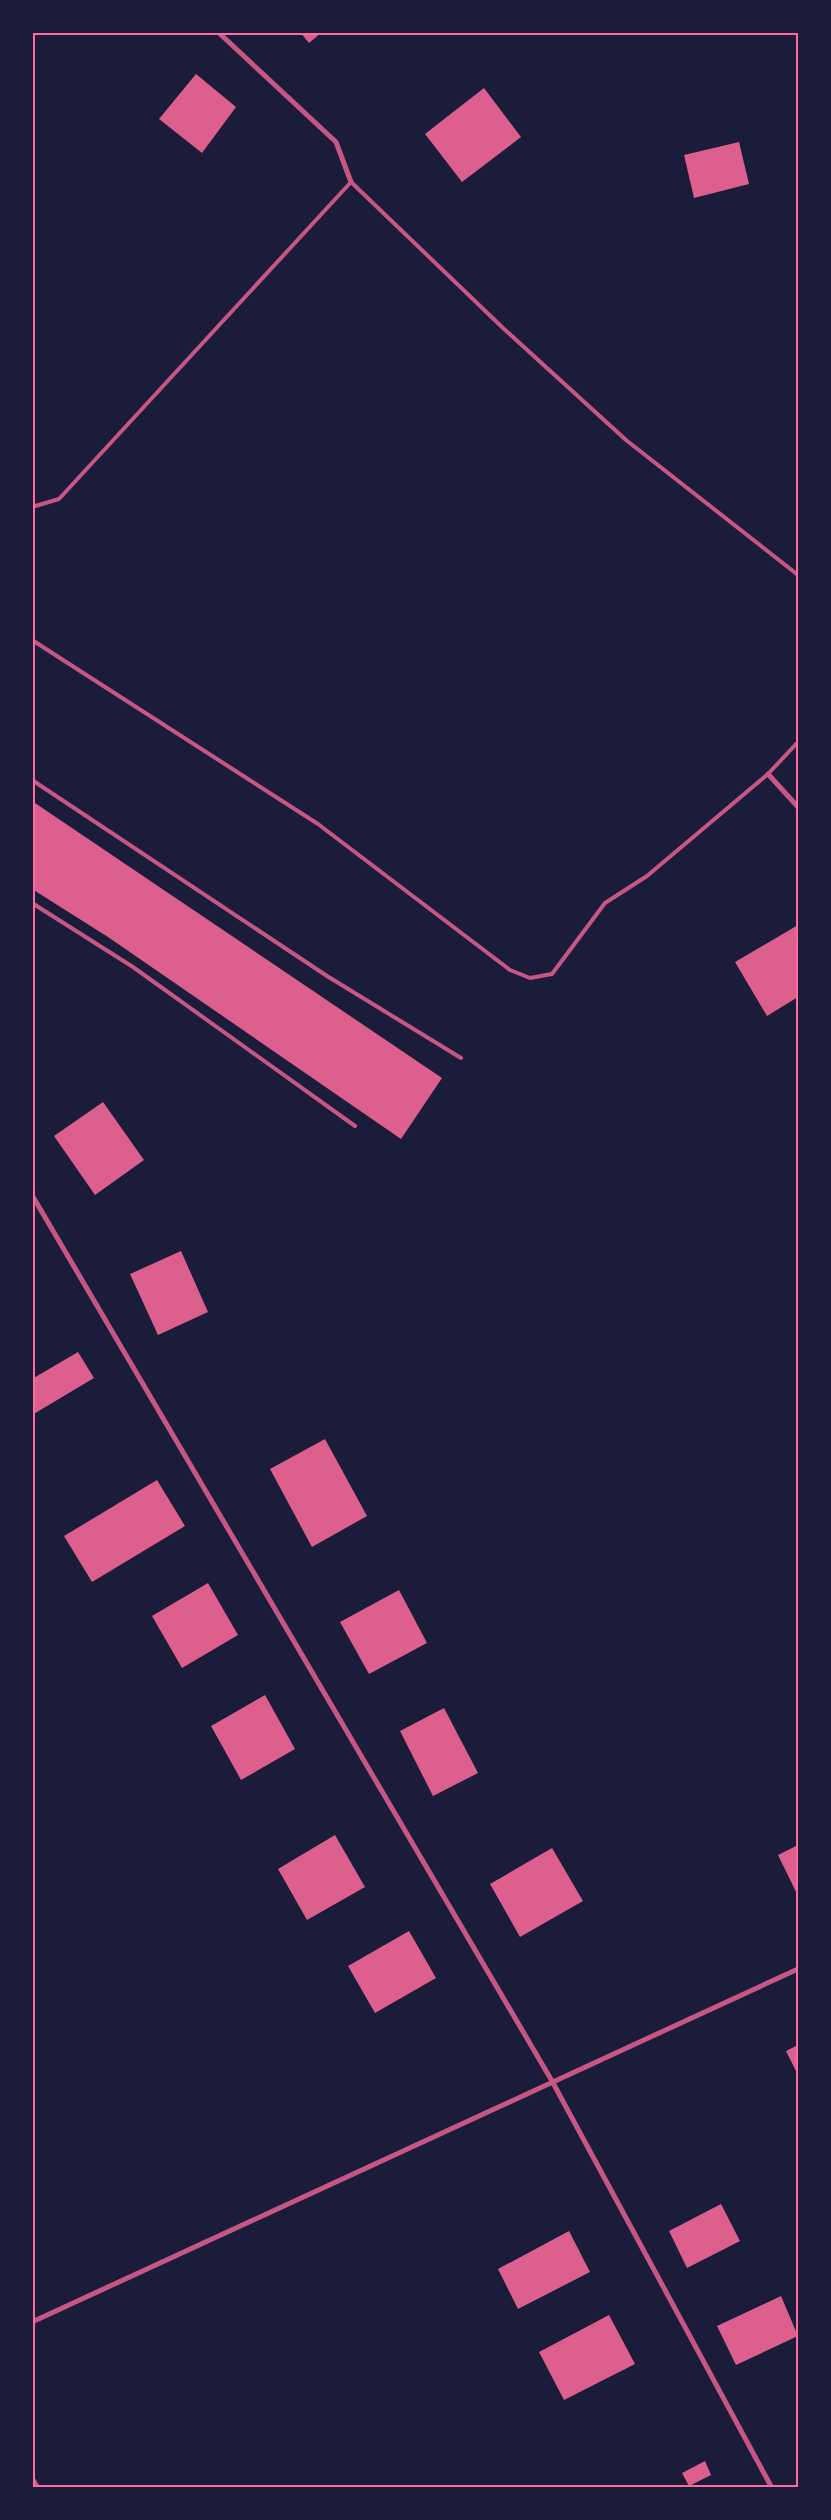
<svg xmlns="http://www.w3.org/2000/svg" width="831" height="2520" viewBox="0 0 831 2520" font-family="'Open Sans',sans-serif">
<rect width="100%" height="100%" fill="#1b1b3a"/>
<path fill="#dd5f8e" d="M300,32H322L309,43Z
M196,74L236,107L202,153L159,119Z
M484,88L521,137L462,182L425,134Z
M739,142L749,184L694,198L684,155Z
M32,801L442,1078L401,1139L108,937L32,889Z
M798,925V997L767,1016L735,962Z
M103,1102L144,1160L95,1195L54,1136Z
M181,1251L208,1312L158,1335L130,1274Z
M78,1352L94,1378L32,1415V1379Z
M325,1439L367,1516L312,1547L270,1469Z
M157,1480L185,1526L92,1582L64,1536Z
M208,1583L238,1635L182,1668L152,1616Z
M399,1590L427,1643L369,1674L340,1622Z
M265,1695L295,1749L241,1780L211,1726Z
M444,1708L478,1773L433,1796L400,1731Z
M335,1835L365,1887L307,1920L278,1869Z
M798,1845V1896L778,1855Z
M552,1848L583,1901L520,1937L490,1884Z
M409,1931L436,1978L375,2013L348,1966Z
M798,2045V2075L786,2051Z
M721,2204L740,2241L687,2268L669,2231Z
M569,2231L590,2272L518,2309L498,2269Z
M781,2296L798,2336L736,2365L717,2326Z
M609,2315L635,2364L564,2400L539,2352Z
M705,2461L711,2475L689,2486L682,2473Z"/>
<g fill="none" stroke-linecap="round" stroke-linejoin="round">
<path stroke="#c65784" stroke-width="4" d="M32,507L59,499L351,182L503,328L626,440L798,575
M32,640L318,824L510,970L530,978L552,974L605,903L647,876L768,774L798,742
M32,780L327,976L461,1058
M32,903L133,967L355,1126"/>
<path stroke="#c65784" stroke-width="5" d="M218,32L336,142L351,182
M768,774L798,807
M32,1195L552,2081L772,2488
M32,2322L798,1969
M32,2478L38,2488"/>
</g>
<rect width="831" height="2520" fill="none" stroke="#1b1b3a" stroke-width="68"/>
<rect x="34" y="34" width="763" height="2452" fill="none" stroke="#ff6b9d" stroke-width="2"/>
</svg>
